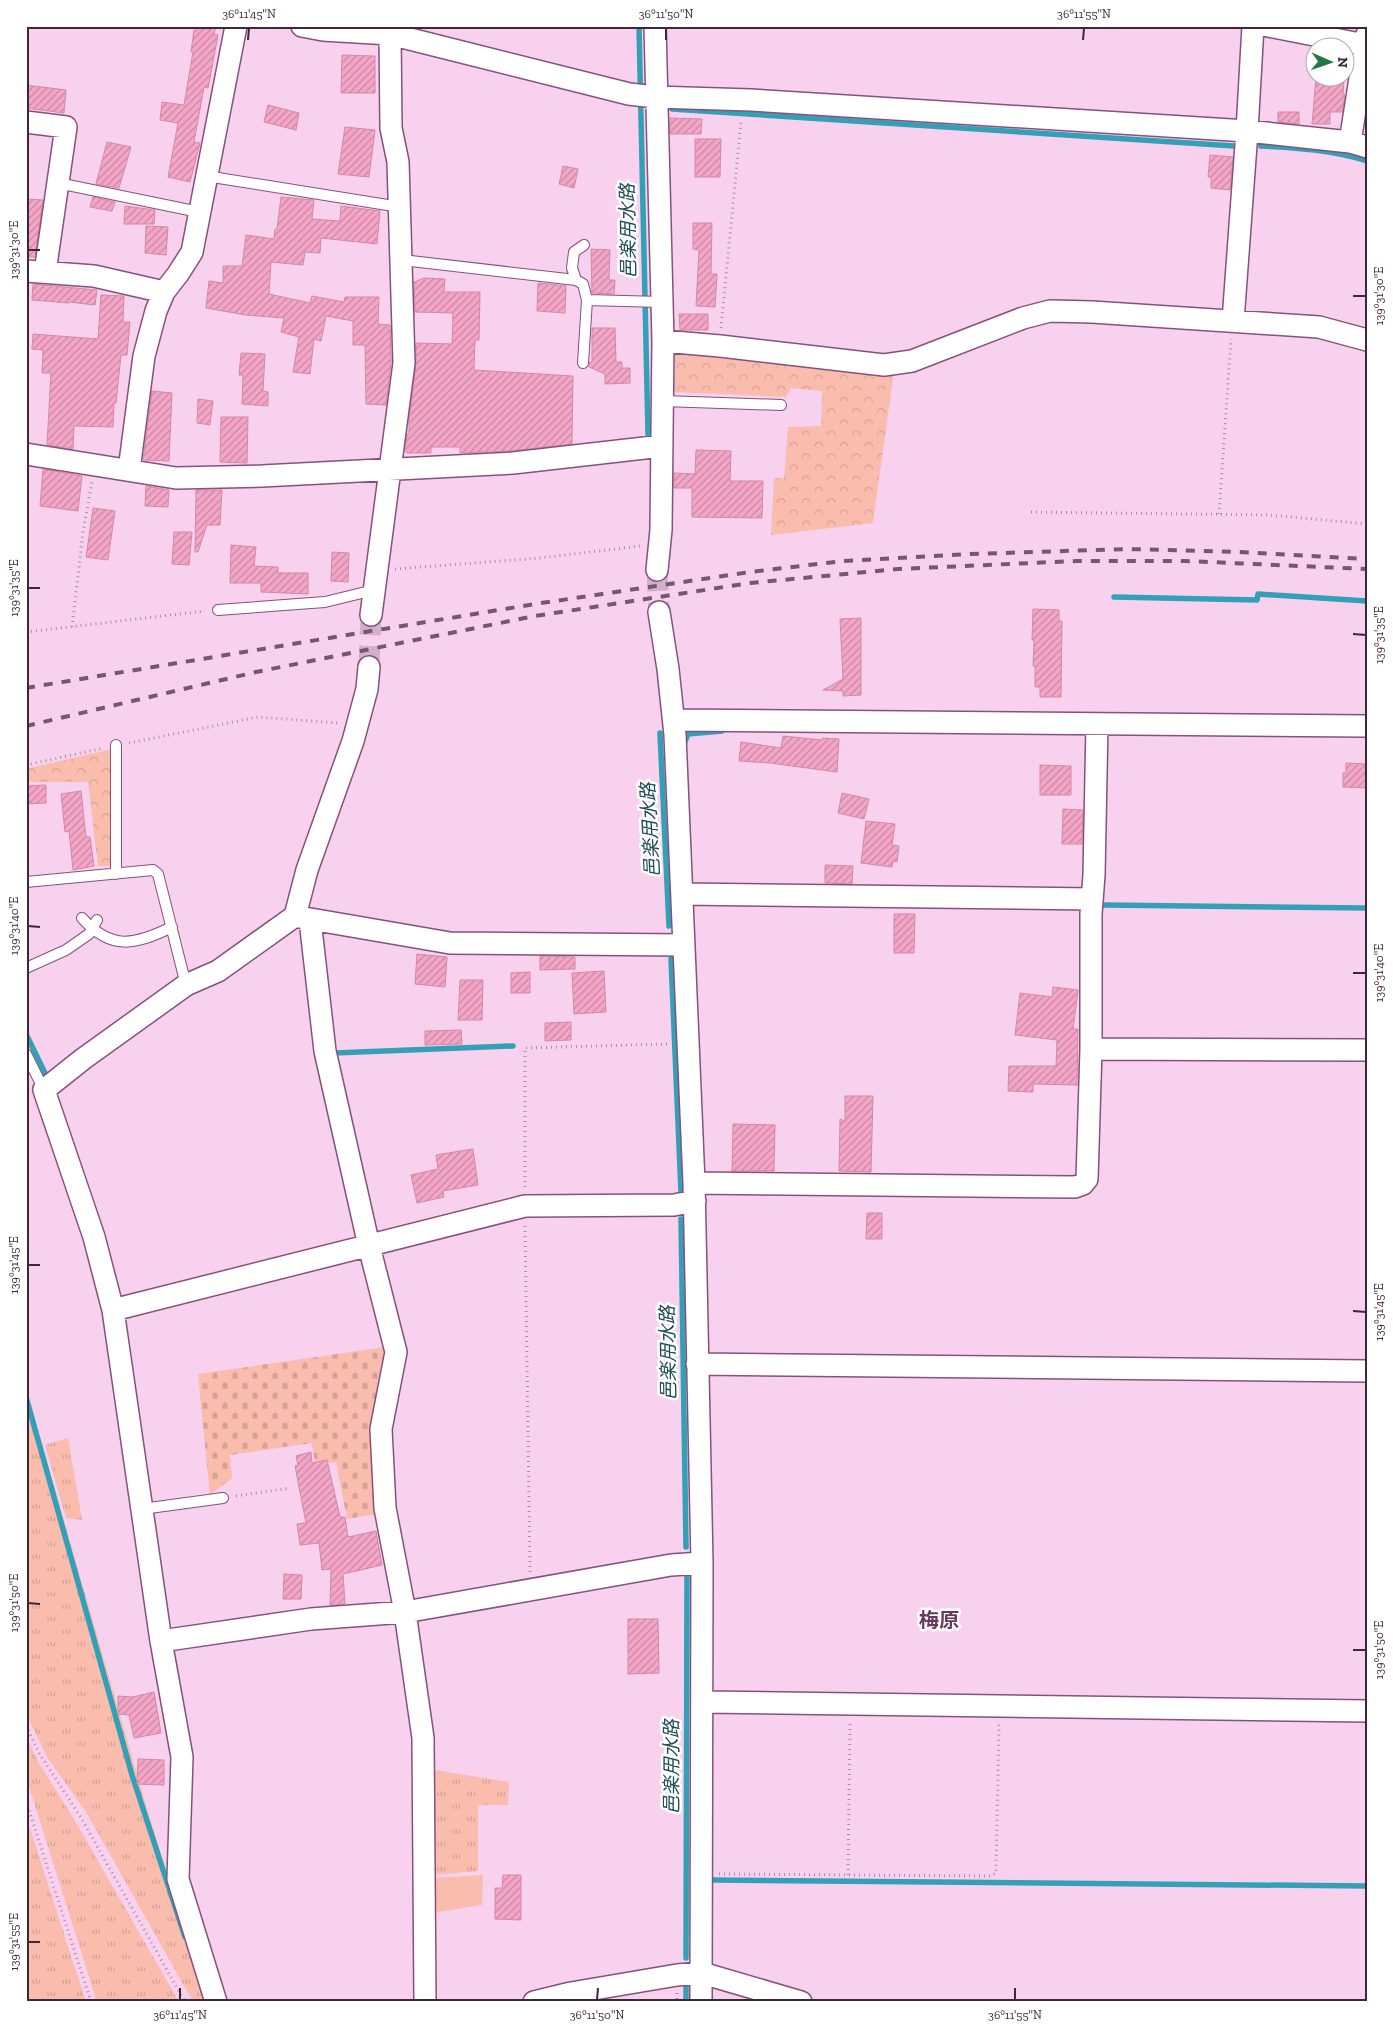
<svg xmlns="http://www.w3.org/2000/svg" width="1393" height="2028" viewBox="0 0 1393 2028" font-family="'Zilla Slab','Noto Sans JP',serif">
<defs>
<pattern id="grass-tufts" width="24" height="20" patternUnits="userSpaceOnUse" patternTransform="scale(1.25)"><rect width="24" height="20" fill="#f9bcad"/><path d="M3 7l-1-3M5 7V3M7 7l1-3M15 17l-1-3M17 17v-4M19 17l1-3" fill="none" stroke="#d6a296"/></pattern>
<pattern id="forest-crowns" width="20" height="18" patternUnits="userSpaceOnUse" patternTransform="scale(1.25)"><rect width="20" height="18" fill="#f9bcad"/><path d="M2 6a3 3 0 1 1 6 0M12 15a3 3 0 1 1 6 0" fill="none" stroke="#d6a296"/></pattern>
<pattern id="cemetery-stones" width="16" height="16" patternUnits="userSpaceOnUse" patternTransform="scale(1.25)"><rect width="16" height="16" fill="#f9bcad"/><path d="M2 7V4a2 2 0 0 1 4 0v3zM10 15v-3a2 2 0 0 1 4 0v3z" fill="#d6a296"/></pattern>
<pattern id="building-hatch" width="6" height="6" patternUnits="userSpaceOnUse" patternTransform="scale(1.25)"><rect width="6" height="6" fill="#f5a6c6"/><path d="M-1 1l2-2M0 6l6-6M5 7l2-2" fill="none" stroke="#c887a2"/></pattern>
</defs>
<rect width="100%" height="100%" fill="#f8d1ef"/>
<path fill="url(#grass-tufts)" d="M26,1389L143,1795L206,2002H193L192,2000L86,1812L47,1757L26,1713Z
M68,1438L82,1520L66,1518L45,1445Z
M26,1736L39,1763L74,1819L179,2002H97L26,1777Z
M435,1770L509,1782L508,1805H478V1871L432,1875Z
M26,1816L86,2002H26Z"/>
<path fill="url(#forest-crowns)" d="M675,351L894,371L873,523L771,535L774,478H784L788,427L821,426L822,391L791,388L786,397L674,392Z
M112,749L113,866H98L88,782H26V769Z"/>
<path fill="url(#cemetery-stones)" d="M385,1347L373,1433L376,1514L347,1519L336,1462L315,1464L312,1443L230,1455L232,1478L210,1495L198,1374Z"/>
<path fill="#f9bcad" d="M483,1875L482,1905L438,1912L432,1910L433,1878Z"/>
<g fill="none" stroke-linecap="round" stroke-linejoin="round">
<path stroke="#34a0b6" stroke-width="5.5" d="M639,26L648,434
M672,109L1234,146
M1261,146C1297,148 1332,150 1367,161
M1114,597L1257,600L1258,594L1367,601
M660,733L669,926
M684,744L688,734L722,731
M1104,905L1367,908
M671,959L681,1192
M26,1034L45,1073
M334,1053L513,1046
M681,1219L686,1547
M26,1397L132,1775L185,1937
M713,1880L1367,1886
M686,1958L687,1577
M686,2002V1985"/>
</g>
<path fill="url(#building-hatch)" stroke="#d289a6" d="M197,26H216L214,34L218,35L208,88L204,87L194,142L200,143L190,182L168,177L178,123L160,120L162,102L184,105L193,52H191L194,30L196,31Z
M342,55L375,56V93H341Z
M1316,78H1344L1343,95H1345L1342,112H1330V124H1312Z
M26,85L66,90L64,113L26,108Z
M268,105L299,113L296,130L264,122Z
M1278,112H1299V124L1278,122Z
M670,118L702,119L701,134H670Z
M345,127L375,130L369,177L338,174Z
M695,139H721L720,177H695Z
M107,142L131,147L119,188L96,184Z
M1210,155L1233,157L1230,190L1211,188V177H1208Z
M563,166L578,169L574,188L559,184Z
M93,197L115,202L112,211L90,207Z
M281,197L314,200L312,219L340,221L341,206L380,211L377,244L321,238L320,253L305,252L303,265L271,262L269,294L310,303L312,296L344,302L345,297H379L378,324L390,325L391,362L386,405L366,404L365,345H353V321L326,316L321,341L314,339L310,374L293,372L299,337L281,332L284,318L246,315L206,308L209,281L223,283V266H242L246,235L274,239L275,229H277Z
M26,199L43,200L35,257H26Z
M125,206L155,210L154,224H124Z
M693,223H712L711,274H717L715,307L696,306L699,250L693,249Z
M146,226L168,227L166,255L145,253Z
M591,249L610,250L609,280H615L614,294L592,293Z
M424,278L445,279L444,292H480L479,340H475L474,370L573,376L572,444L512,451L460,453V447H431V453H407L405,449L407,434H409V420L416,364V343L452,344L453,313L415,312L414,282Z
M538,283L566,286L565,313L537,311Z
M33,284L97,290L95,305L69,302V303L32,300Z
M101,295L124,296L123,322H130L127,355H121L116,403H114L113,427L74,426L73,449L47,445L51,373H42L43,350L32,349L33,334L98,339Z
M679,314H708V330H680Z
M592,328H615L616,362H622V368H630V383L605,384V374L589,367L590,362H592Z
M241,353L265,354L263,391L268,392V406L242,404L243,375H239Z
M152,391L172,393L169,461L143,460Z
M198,399L213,401L210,425L197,423Z
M221,417H248L247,463L220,462Z
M696,450L731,451L730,481H763L762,518L692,517V488H674V473L695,474Z
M43,469L82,476L78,511L40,506Z
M146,486L169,490L168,507L145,506Z
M196,490H222L220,525H207L198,552H195Z
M93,508L115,511L108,560L86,557Z
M174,532H192L189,565L172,564Z
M231,545L256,547L254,566L278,567V573H308V594L261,592V583H230Z
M332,552L349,553L348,582L331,581Z
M1033,609L1059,610V621H1062L1061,697H1040V687H1035V666H1033L1034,640H1032Z
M861,618V695L843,696V691L823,690L843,679L840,619Z
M783,736L822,740V738L839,739L837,772L770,763L739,761L741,742L781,748Z
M1346,763L1367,764V788L1343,787V773H1346Z
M1040,765L1071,766V795H1040Z
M46,785V803L26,804V786Z
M81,791L86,837H90L94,866L73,870L69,831L65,832L61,794Z
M842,793L869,799L864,819L838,813Z
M1063,809L1083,810L1082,844H1062Z
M866,821L895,824L892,845L899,846L897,862L893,861L892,867L861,863Z
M825,865L853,866L852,884L825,883Z
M894,914H915L914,953H894Z
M417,954L447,957L445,987L415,984Z
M540,956L575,957V969L540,970Z
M604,971L606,1012L574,1014L572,973Z
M530,972V993H511V973Z
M460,980H483L482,1020H458Z
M1053,987L1078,990L1073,1029H1078L1077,1085L1033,1084V1092L1008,1091L1009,1066H1056L1057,1040L1015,1035L1020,993L1052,997Z
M571,1022V1040L545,1041V1023Z
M461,1030L462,1044L425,1045V1031Z
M845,1096H873L871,1172L839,1171L840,1119L845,1121Z
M733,1124L775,1125L774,1171H732Z
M473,1149L478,1185L443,1191L444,1197L417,1203L411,1175L438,1169L436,1155Z
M867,1213H882V1239H866Z
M311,1452L312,1463L327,1460L340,1517H345L348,1537L376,1531L382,1565L343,1574L345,1604L330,1605L331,1569L322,1570L319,1543L300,1545L297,1524L306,1523L295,1466L298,1465L296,1456Z
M284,1574L302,1575L301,1599H283Z
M628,1619H658L659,1673L628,1674Z
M154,1692L161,1733L134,1738L129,1715L118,1714V1696L133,1697Z
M138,1759L164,1760V1785L137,1784Z
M503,1875H521V1920L495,1919V1888H502Z"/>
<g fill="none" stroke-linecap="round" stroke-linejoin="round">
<path stroke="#d3afcb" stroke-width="21" stroke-dasharray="21 11" stroke-linecap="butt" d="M657,570L659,612
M369,667L371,615"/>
<g stroke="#87507d" stroke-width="12">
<path id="service" d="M206,176L400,207
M58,183L199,212
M402,260L576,280L583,284L587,300L661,302
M576,280L572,268L574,252L584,245
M583,363L587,300
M663,401L781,405
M218,610L325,602L374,590
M116,745V874
M26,882L153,870L158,874L186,985
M82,918C111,951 135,945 172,927
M26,968L66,950L89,934L97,920
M26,1054L44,1090
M142,1509L223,1498"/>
</g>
<g stroke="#87507d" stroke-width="24">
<path id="minor" d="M302,26L323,30L390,34L629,94L655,97L751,100L1247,131L1350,142L1367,147
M655,26L663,341L661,530L657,570
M1268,26L1365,45
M26,122L66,127L45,272
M1350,142L1367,34
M26,271L94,276L164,292
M1233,321L1247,131L1253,26
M663,341L720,346L884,365L912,361L1023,318L1050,311L1092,312L1319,327L1367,340
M26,454L176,478L262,476L513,463L662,446
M129,470L144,356L156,311L164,292L178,274L192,252L236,26
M659,612L668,669L675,735L694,1183L702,1563L701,2002
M371,615L404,363L398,162L391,128L390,34L391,26
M674,720L1367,726
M682,894L1092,899
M299,917L450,943L684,945
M310,920L325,1051L369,1246L396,1352L381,1429L385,1508L405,1612L423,1738L425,2002
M1091,1049L1367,1050
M694,1183L1075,1187L1083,1184L1087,1179L1091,1049V914L1094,875L1097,724
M113,1310L525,1206L674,1205L695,1201
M697,1364L1367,1371
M161,1641L311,1619L405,1612L671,1565L702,1563
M703,1702L1367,1711
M216,2002L178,1879L182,1757L161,1641L113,1310L94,1237L44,1090L83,1059L186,985L218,971L295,916L307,870L353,741L367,689L369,667
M534,2002L571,1993L677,1975L702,1973L801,2002"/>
</g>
<path stroke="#ad8ca6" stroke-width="3" stroke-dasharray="1 4" stroke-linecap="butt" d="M721,328L741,122
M1031,512L1269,515L1367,524
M1219,514L1231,339
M395,569L540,558L640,546
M72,627L83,532L92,482
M26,632L205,611
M129,743L258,717L338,723
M26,765L104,748
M525,1187V1048L667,1044
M525,1226L530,1572
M236,1496L290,1488
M26,1726L39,1753L80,1816L185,2002
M26,1801L91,2002
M719,1874L990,1876L996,1873L999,1724
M848,1875L850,1723
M677,1993V2002"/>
<use href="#service" stroke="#fff" stroke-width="10"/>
<use href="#minor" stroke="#fff" stroke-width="21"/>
<path stroke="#75586f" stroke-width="4" stroke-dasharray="9 9" stroke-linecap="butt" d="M26,688L535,604L750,572L843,561L971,554L1127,549L1238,552L1367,559
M26,726L256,672L535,616L750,583L898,569L1076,561H1186L1367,569"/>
</g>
<path fill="none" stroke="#3f273a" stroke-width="2" d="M248,40L249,28M666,40V28M1083,40L1084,28M28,250H40M1353,296H1366M28,588H40M1353,634L1366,635M28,926L40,927M1353,973H1366M28,1265H40M1353,1311L1366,1312M28,1603L40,1604M1353,1650H1366M28,1942H40M180,2000V1988M597,2000L598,1988M1015,2000V1988"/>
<g text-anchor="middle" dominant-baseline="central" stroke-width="5" stroke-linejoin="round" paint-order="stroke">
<g font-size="19" font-style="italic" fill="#1f4c56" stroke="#fff">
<text transform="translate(628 231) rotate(-91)">邑楽用水路</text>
<text transform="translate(650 830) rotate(-93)">邑楽用水路</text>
<text transform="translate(668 1353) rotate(-91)">邑楽用水路</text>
<text transform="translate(671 1767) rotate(-90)">邑楽用水路</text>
</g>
<g font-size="20" font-weight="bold" fill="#6a3661" stroke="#fff">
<text x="939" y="1620">梅原</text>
</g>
</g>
<rect width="1393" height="2028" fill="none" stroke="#ffffff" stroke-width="55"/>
<g transform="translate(1330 62) rotate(92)"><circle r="24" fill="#ffffff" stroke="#b2a9b0"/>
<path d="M0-4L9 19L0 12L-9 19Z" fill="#267748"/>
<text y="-8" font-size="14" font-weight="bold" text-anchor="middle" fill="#3f273a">N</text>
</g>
<rect x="28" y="28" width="1338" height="1972" fill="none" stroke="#3f273a" stroke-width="2"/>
<g font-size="12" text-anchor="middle" fill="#3f273a">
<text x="249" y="18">36°11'45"N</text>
<text x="666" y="18">36°11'50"N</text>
<text x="1084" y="18">36°11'55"N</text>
<text transform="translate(14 250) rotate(-90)" y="4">139°31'30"E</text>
<text transform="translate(1379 296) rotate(-90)" y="4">139°31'30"E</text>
<text transform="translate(14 588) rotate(-90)" y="4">139°31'35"E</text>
<text transform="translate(1379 635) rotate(-90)" y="4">139°31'35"E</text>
<text transform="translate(14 926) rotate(-90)" y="4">139°31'40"E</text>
<text transform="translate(1379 973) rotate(-90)" y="4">139°31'40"E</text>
<text transform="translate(14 1265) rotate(-90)" y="4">139°31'45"E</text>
<text transform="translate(1379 1312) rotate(-90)" y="4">139°31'45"E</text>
<text transform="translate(14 1603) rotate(-90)" y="4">139°31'50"E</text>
<text transform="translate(1379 1650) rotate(-90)" y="4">139°31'50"E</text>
<text transform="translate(14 1942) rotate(-90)" y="4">139°31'55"E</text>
<text x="180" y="2019">36°11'45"N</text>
<text x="597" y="2019">36°11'50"N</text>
<text x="1015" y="2019">36°11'55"N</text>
</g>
</svg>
